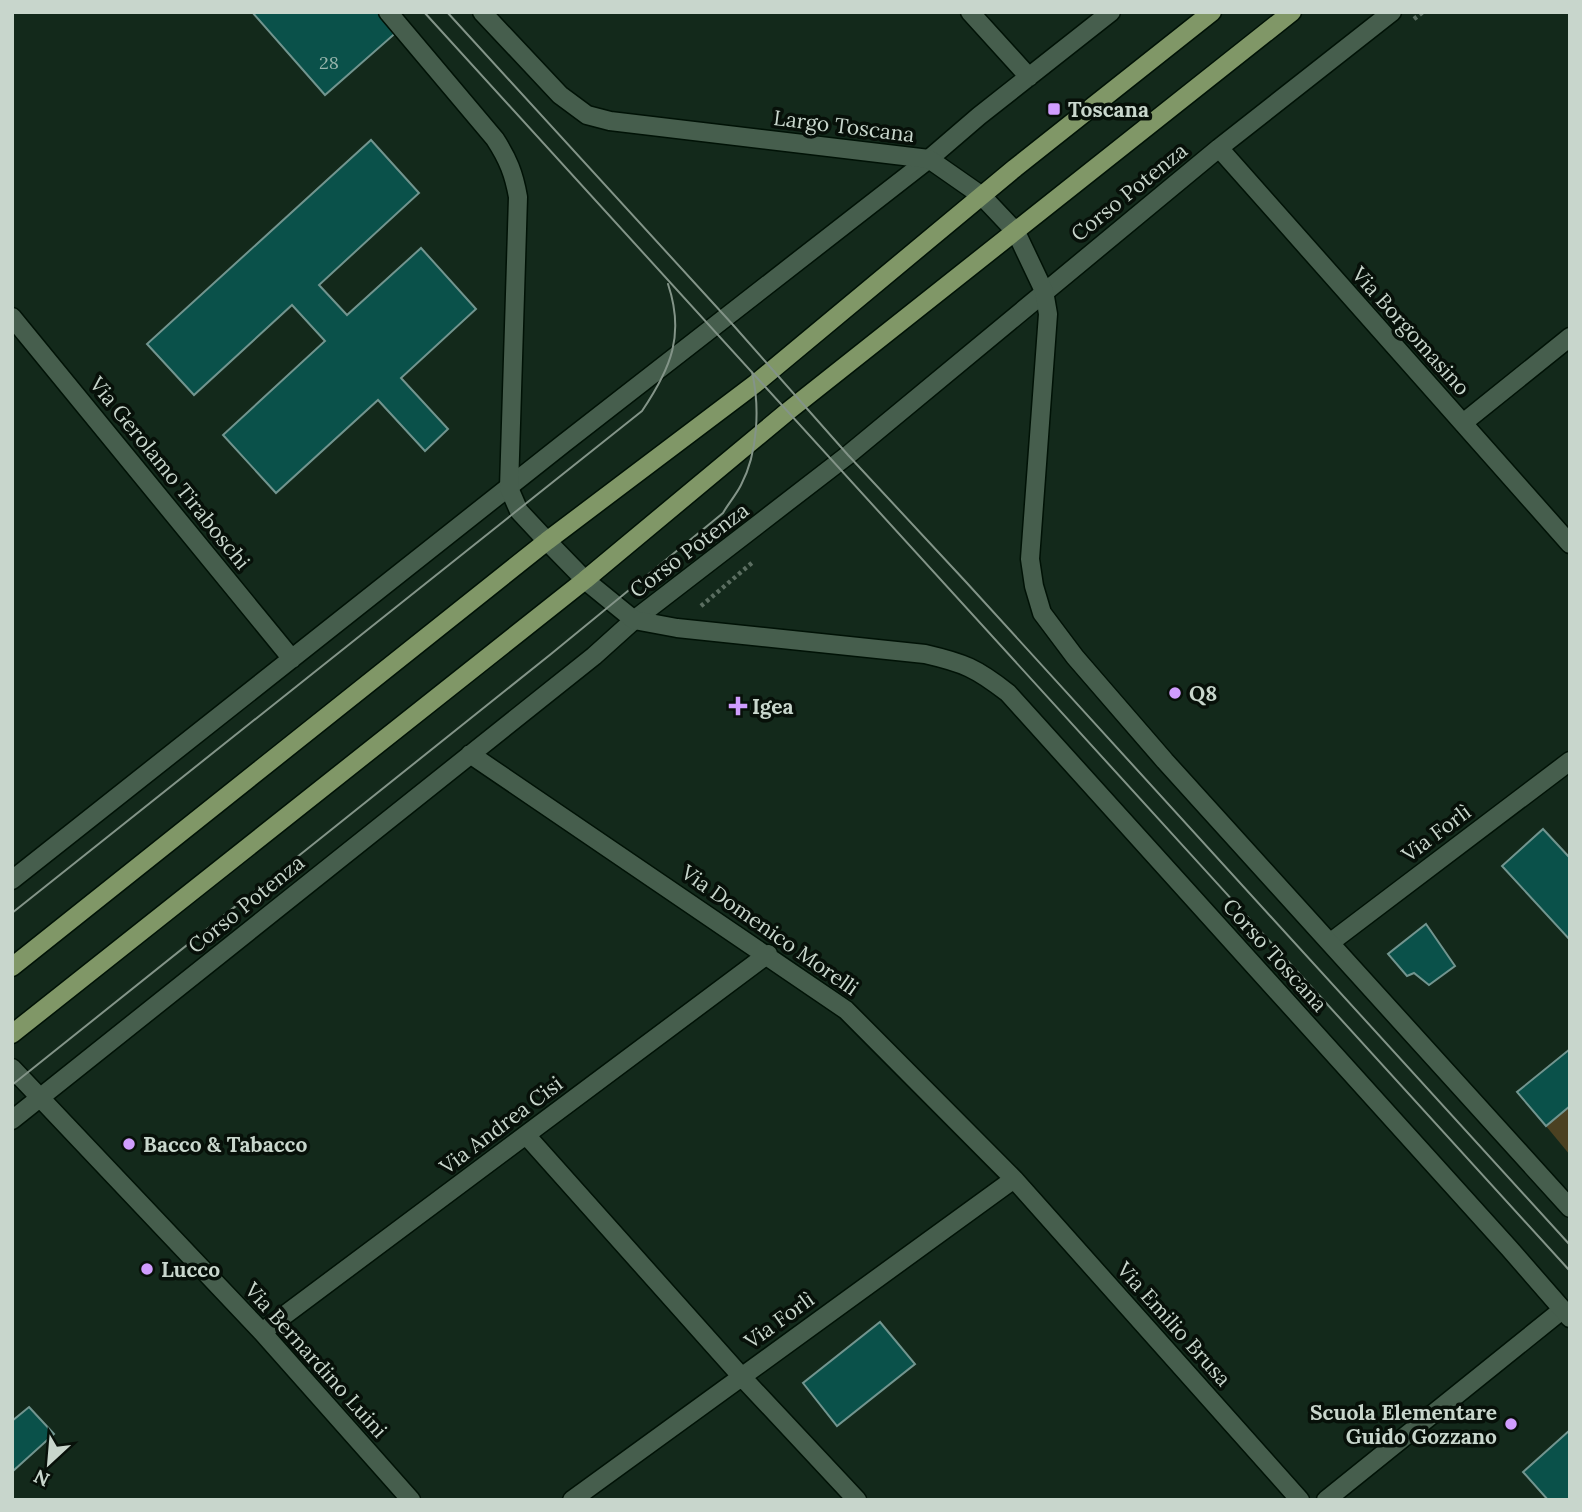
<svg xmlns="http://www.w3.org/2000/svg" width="1582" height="1512" viewBox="0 0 1582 1512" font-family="Lora,serif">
<rect width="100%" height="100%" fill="#13291b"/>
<path fill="#4b4121" d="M1570,1106V1155L1546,1126Z"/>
<path fill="#0a514a" stroke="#72958f" stroke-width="2" d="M252,12H383L399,30L325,95Z
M371,140L419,193L319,285L347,315L421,248L476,309L401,378L448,429L425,451L378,400L276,493L223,435L325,341L292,305L194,395L147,344Z
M1543,829L1570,858V940L1502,866Z
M1426,924L1455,966L1429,985L1414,973L1407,976L1388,954Z
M1570,1049V1106L1546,1126L1517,1092Z
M880,1322L915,1364L837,1426L803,1383Z
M29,1407L54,1434L13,1471L12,1421Z
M1570,1430V1500H1548L1523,1472Z"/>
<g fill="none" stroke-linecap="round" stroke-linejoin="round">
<g stroke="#001206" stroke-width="21">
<path id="pedestrian" d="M1326,1500L1562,1310"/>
</g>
<g stroke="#001206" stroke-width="21">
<path id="minor" d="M970,12L1029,77
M1219,148L1570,544
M12,317L292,659
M1463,423L1570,337
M470,754L846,1010L1014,1179L1300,1500
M12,880L563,444L929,159L979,116L1111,12
M1331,942L1570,761
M12,1068L262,1332L411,1500
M12,1120L594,656L634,620L848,455L1219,148L1392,12
M526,1135L741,1376L857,1500
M262,1332L768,954
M572,1500L1014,1179"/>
</g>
<g stroke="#001206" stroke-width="21">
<path id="tertiary" d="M388,12L495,139C508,159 514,174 518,197L509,488L519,511L547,541L585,580L634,620L677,628L925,654C964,663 976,668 1008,693L1509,1248L1570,1318
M482,12L560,95L587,115L610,121L929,159L982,196L1016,232L1044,291L1048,314L1030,559L1034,586L1042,613L1075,657L1165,761L1570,1208"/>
</g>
<g stroke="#001206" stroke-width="21">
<path id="primary" d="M12,967L547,541L755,384L1015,168L1212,12
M12,1034L585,580L787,412L1292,12"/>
</g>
<path stroke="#5b6e61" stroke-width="4.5" stroke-dasharray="3.5 3.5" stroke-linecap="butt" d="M1414,19L1423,12
M701,606L753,562"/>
<use href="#pedestrian" stroke="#465e4d" stroke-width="18"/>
<use href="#minor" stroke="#465e4d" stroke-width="18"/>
<use href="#tertiary" stroke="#465e4d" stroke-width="18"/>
<use href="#primary" stroke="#809767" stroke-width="18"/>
<path stroke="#839488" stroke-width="2" d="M424,12L1570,1271
M447,12L734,326L848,455L966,582L1570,1245
M12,913L642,411C671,368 685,335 668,284
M12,1085L551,654L723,513C728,504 736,495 741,485C758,453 760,407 752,372"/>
</g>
<g fill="#d09dfe" stroke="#071009" stroke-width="2.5">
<rect x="1047" y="102" width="14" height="14" rx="3.5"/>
<circle cx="1175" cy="693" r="7"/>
<path d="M734.5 695.5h7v7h7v7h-7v7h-7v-7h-7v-7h7z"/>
<circle cx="129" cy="1144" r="7"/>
<circle cx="147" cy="1269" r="7"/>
<circle cx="1511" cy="1424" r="7"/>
</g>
<g text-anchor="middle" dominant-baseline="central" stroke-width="7" stroke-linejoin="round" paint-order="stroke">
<g font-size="18" fill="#98b5ac">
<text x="329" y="62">28</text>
</g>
<g font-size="21" font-weight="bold" fill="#c8d6cc" stroke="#071009" text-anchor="start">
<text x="1068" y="109">Toscana</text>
<text x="1189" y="693">Q8</text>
<text x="752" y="706">Igea</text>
<text x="143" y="1144">Bacco &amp; Tabacco</text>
<text x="161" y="1269">Lucco</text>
<text x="1497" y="1412" text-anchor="end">Scuola Elementare<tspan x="1497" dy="24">Guido Gozzano</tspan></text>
</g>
<g font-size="21" fill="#c8d6cc" stroke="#071009">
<text transform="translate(844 126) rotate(7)">Largo Toscana</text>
<text transform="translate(1129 192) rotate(-39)">Corso Potenza</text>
<text transform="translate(1411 331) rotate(48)">Via Borgomasino</text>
<text transform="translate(170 473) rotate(51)">Via Gerolamo Tiraboschi</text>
<text transform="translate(689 550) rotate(-37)">Corso Potenza</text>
<text transform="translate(1436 833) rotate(-37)">Via Forlì</text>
<text transform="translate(246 904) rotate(-39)">Corso Potenza</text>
<text transform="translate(770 930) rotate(35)">Via Domenico Morelli</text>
<text transform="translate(1275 955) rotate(48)">Corso Toscana</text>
<text transform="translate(501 1125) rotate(-37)">Via Andrea Cisi</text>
<text transform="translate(779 1320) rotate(-36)">Via Forlì</text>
<text transform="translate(1174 1324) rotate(48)">Via Emilio Brusa</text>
<text transform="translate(316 1360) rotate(48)">Via Bernardino Luini</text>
</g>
</g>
<rect width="1582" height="1512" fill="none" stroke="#c8d6cc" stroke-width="28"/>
<g transform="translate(49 1463) rotate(206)" stroke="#071009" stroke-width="5" paint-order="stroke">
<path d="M0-5L12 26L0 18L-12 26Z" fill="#c8d6cc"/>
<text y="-10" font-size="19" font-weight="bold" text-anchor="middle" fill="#c8d6cc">N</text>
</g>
</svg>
